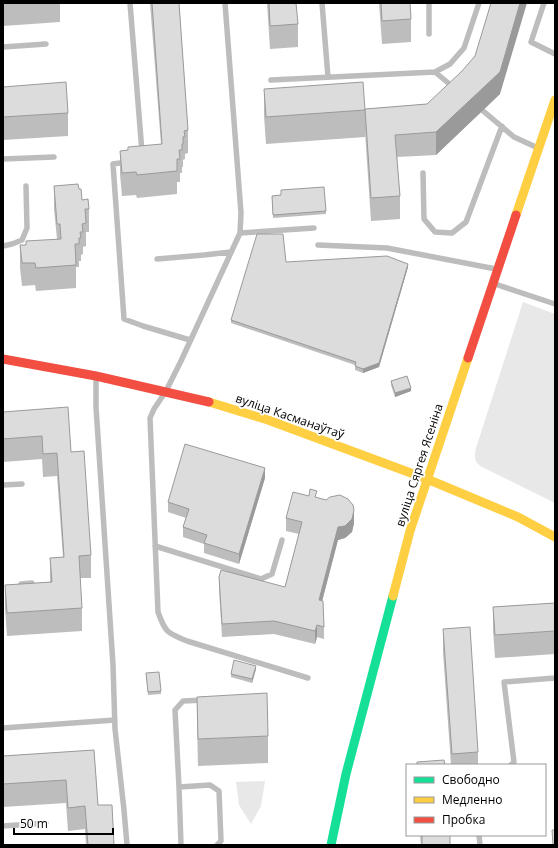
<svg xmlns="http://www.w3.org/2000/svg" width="558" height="848" viewBox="0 0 558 848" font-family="'Open Sans',sans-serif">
<rect width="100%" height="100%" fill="#fff"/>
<path fill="#e8e8e8" d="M523,302L555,314V503L482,467C474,462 474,457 476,448Z
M265,781L261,806L251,824L239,805L236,782Z"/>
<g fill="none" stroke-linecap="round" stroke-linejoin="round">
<path stroke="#bdbdbd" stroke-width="5.5" d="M130,3L142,152
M225,3L241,213L240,233L181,361L166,391L154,409L150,418L158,612C165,632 167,633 187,641L308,678
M322,3L328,77
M544,3L531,42L555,54
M429,34V3
M3,47L46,44
M435,72L450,64L464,48L479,3
M271,80L435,72L453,87
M482,110L514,137L538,148
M3,159L54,157
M127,162L113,164L124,319L143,326L190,340
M423,173L424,219L435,232L452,233L466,222L502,126
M240,233L314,228
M318,245L387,248L496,269
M3,246L12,244L22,240L27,228L26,186
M157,259L204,255L231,252
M495,284L555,304
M96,378V407L113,665L115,729L124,810L127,845
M3,485L22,484
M155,546L261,579L272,574L282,540
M21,584L32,583
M3,728L115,720
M511,765L514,762L504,682L555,678
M179,787L175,710L183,701L204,700
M3,826L46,823
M479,835L480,845
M181,845L179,787L210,785L219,791L221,841L217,845"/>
<path stroke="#16e098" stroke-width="9" d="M331,845L346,774L393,596"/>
<path stroke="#ffcf43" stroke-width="9" d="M516,215L555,100
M209,402L268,420L427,479L518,517L555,537
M393,596L410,531L468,358"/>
<path stroke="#f24e42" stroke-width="9" d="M468,358L516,215
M3,359L96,376L209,402"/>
</g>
<path fill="#bdbdbd" d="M3,3H60V22L3,26Z
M150,3H179L188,130V153L185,154V159L183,160V167H182V173H180V182H177V194L137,198L136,195L122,196L120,174V151L128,150L161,144Z
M267,3H296L298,24V47L270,49Z
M379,3H410L411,19V42L382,44Z
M3,87L68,113V136L3,140Z
M264,89L365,110V137L266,144L264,116Z
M500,94L436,155L397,157L400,196V219L371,221L365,132V109L427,104Z
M54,186L79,189L82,200L89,209V232H86V246L83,247V254L81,255V261H79V267H76V288L36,291L35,285L22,286L20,268V245H26L57,239L54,209Z
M281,195L326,211V214L273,218L272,196Z
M286,262L408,267L379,367L363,373L355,370V365L231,323V320Z
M391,381L411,391L395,397L391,385Z
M3,412L71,452L91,555V578H80L82,608V631L7,636L5,608V585L50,582V558L63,557L57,476L43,477L42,459L3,462Z
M265,478L239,564L204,553V544L183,537V527L186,518L168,512V502Z
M317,498L354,523L352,532L345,538L338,540L322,601L324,627V639L317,637L315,644L274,634L222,637L219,589V577L285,587L299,534L286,531V518Z
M555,603V654L495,658L493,630V607Z
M443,629L478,752V765H451L443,652Z
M256,669L252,683L231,677V674Z
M146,673L161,691V694L148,695Z
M197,697L268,736V763L198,766L197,724Z
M94,750L98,805L114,845H86L85,829L68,831L66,803L3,807V756Z
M420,835H450V845H421Z"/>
<path fill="#9a9a9a" d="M520,3H527L500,94L436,155V132Z
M408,264V267L379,367L363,373V369Z
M411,388V391L395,397V393Z
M265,468V478L239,564V554Z
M354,510V523L352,532L345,538L338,540L319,613V600L338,527Z
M317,625V637L315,644V631Z
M256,666V669L252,683V679Z"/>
<path fill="#dcdcdc" stroke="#9a9a9a" d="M152,3H179L188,130L184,131L185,136L183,137V144H182V150H179L180,159H177V171L137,175L136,172L122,173L120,151L128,150V147L162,144Z
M269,3H296L298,24L270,26Z
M381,3H410L411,19L382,21Z
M491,3H520L500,72L436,132L395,135L400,196L371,198L365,109L427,104L462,71L475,56Z
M66,82L68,113L3,117V87Z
M363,82L365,110L266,117L264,89Z
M78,184L79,189H81L82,200L88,199L89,209H85L86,223L82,224L83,232H80L81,238H79V244H75L76,265L36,268L35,263H22L20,245H26V241L61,239L60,224H57L54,186Z
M324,187L326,211L273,215L272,196L281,195V190Z
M257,234H283L286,262L387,256L408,264L379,363L363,369L355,366L356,362L231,320Z
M407,376L411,388L395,393L391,381Z
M68,407L71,452L84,451L89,526L91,555L79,556L82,608L7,613L5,585L52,582L50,558L64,557L57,453L43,454L42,436L3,439V412Z
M185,444L265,468L239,554L204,543L207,535L183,527L189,509L168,502Z
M310,489L317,491L315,497L326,500L330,497L340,495L348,499L353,505L354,510L352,519L345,526L338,527L319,600L323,601L324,627L317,625L315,631L274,621L222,624L219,577L221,570L285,587L302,522L286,518L293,492L309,496Z
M555,603V631L495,635L493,607Z
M470,627L478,752L452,754L443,629Z
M234,660L256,666L252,679L231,674Z
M159,672L161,691L148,692L146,673Z
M267,693L268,736L198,739L197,697Z
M94,750L98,805H112L114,845H88L85,806L68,808L66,780L3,784V756Z
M444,760L445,765H417V762Z
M552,830H555V845H553Z
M422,835H450V845H422Z"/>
<g text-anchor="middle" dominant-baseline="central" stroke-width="3.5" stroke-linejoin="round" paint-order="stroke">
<g font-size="12" fill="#000" stroke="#fff">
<text transform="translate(290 416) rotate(19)">вуліца Касманаўтаў</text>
<text transform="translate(419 465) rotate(-72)">вуліца Сяргея Ясеніна</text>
</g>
</g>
<rect width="558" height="848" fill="none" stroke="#000000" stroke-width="8"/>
<rect x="406" y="764" width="140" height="72" fill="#ffffff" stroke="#999999"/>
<rect x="414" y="777" width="20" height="6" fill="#16e098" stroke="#999999"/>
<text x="442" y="784" font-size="12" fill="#000000">Свободно</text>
<rect x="414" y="797" width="20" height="6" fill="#ffcf43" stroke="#999999"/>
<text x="442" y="804" font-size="12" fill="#000000">Медленно</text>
<rect x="414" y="817" width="20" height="6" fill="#f24e42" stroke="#999999"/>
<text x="442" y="824" font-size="12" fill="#000000">Пробка</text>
<path d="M14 828v6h99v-6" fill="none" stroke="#000000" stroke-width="2"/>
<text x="20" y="828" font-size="12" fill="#000000" stroke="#ffffff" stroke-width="3" paint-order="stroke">50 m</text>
</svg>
